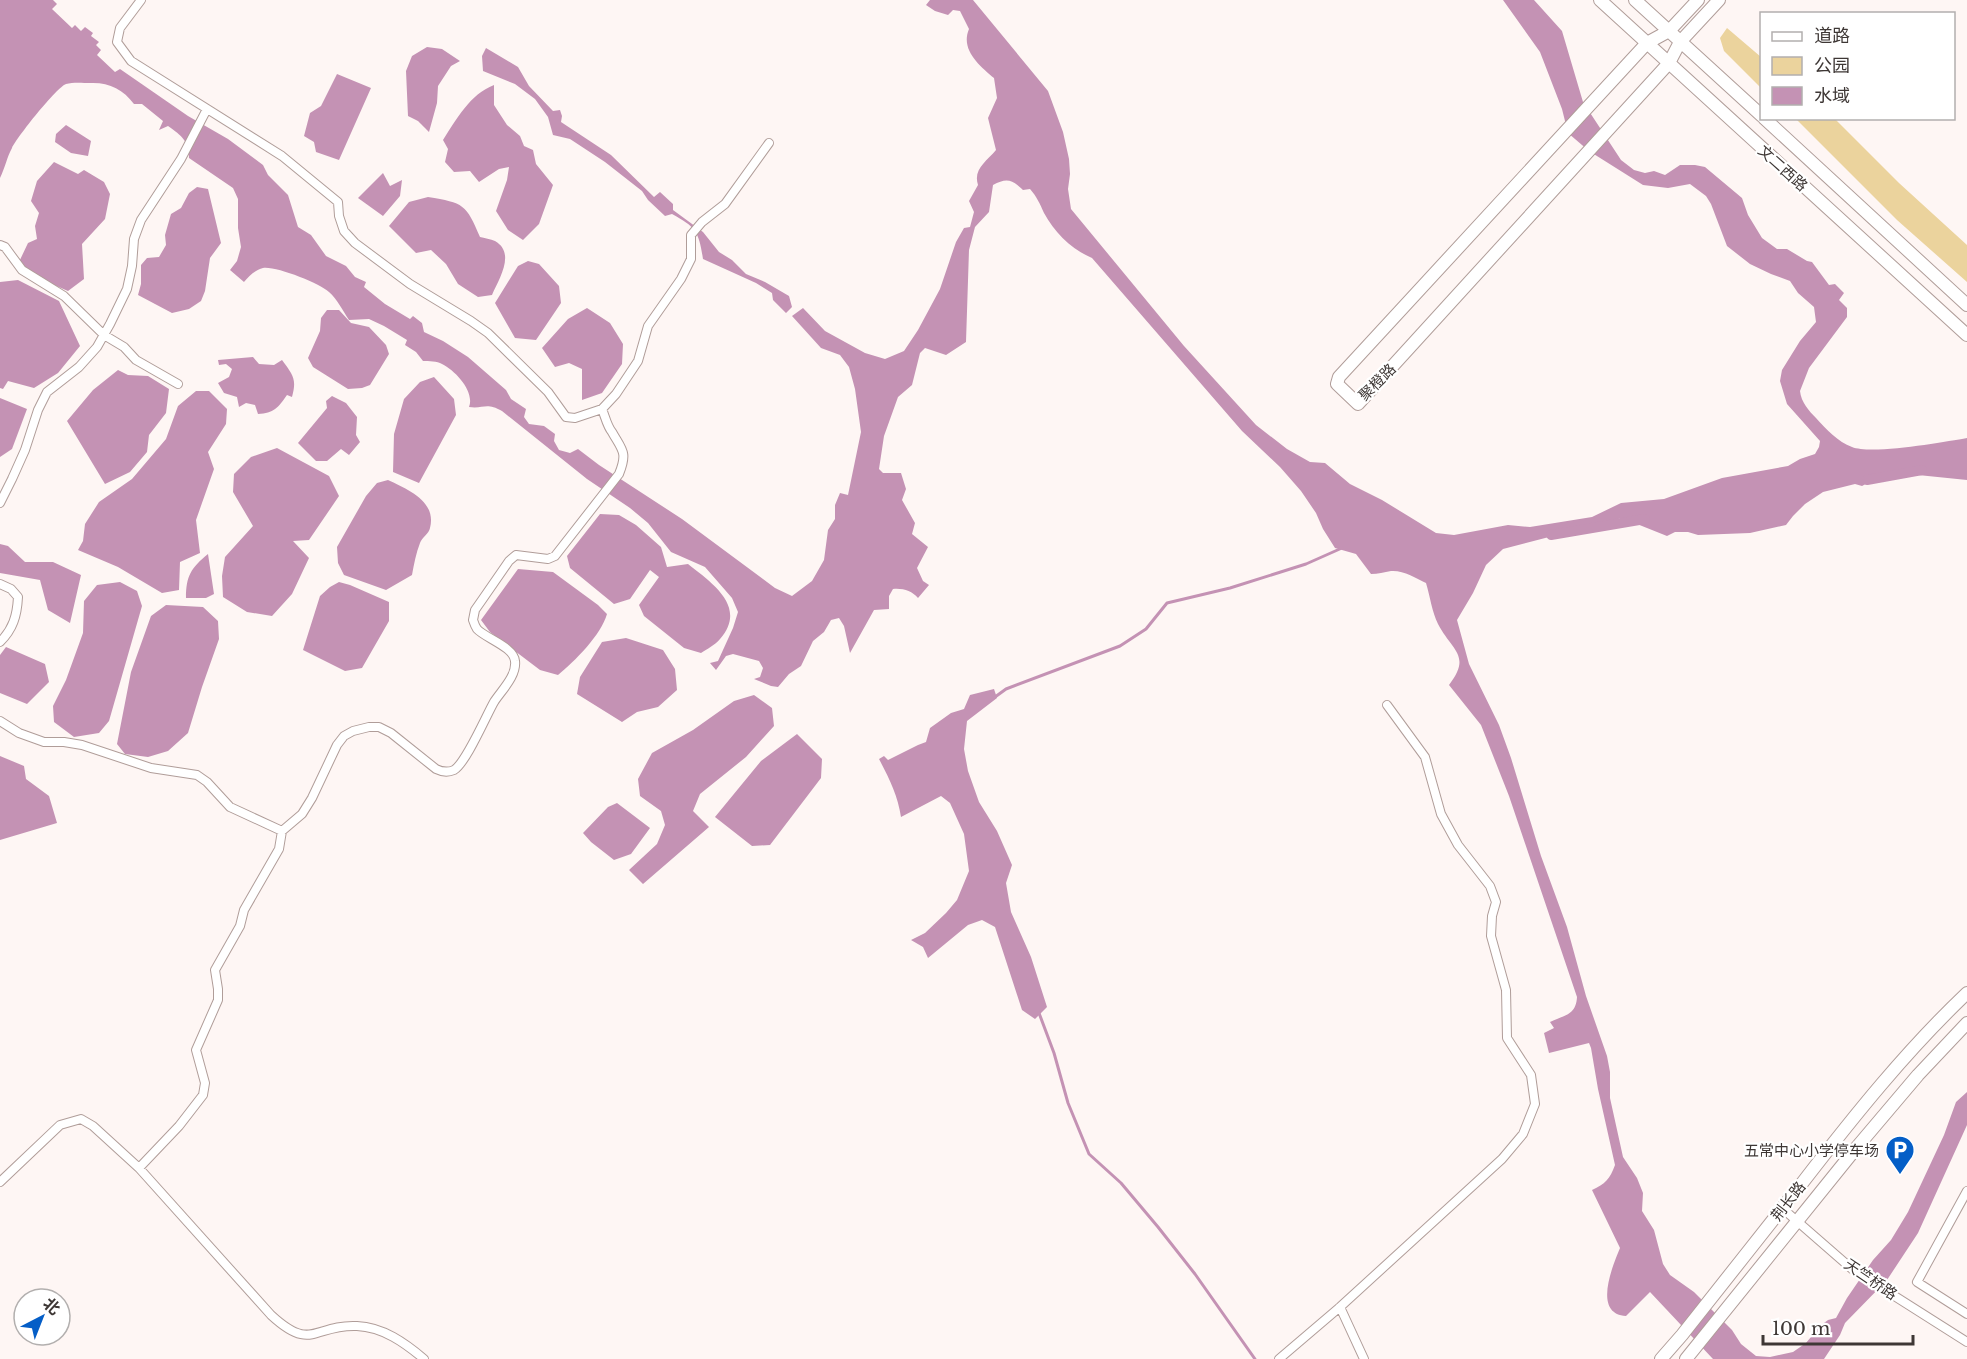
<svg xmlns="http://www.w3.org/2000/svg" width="1967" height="1359" viewBox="0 0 1967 1359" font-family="'Libre Baskerville','Noto Sans SC',serif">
<rect width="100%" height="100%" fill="#fef6f4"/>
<path fill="#ebd39d" d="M1727,28L1761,57V88L1724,51L1720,38Z
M1796,119H1835L1899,183L1967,245V282L1897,220Z"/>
<path fill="#c492b4" d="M0,0H53L57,4L52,9L72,28L75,25L81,31L85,27L93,33L91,36L99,42L96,45L101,50L97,55L115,72L120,69L188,116L228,139L263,165L268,175L288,195L298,227L311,235L326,256L346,266L355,277L366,282L364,287L385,304L410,319L413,316L422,323L424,332L443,341L468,357L506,390L511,399L526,409L524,417L529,424L544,426L555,434L554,441L559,450L570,453L578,449L599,465L682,519L775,588L792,596L812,581L824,560L828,530L835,519V505L840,493L848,495L861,432L855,389L849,367L840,355L821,348L792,316L803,308L825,331L865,353L885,359L904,351L918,330L940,289L956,242L964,228L970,227L974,212L969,201L978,185C973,169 986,162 996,150L988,118L997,98L994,78C980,66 960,50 969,29L960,11L953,10L948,15L935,11L926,5L930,0H973L1048,91L1063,132L1069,159L1070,174L1068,189L1071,209L1184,346L1256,425L1287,449L1310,462L1325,463L1350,484L1382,500L1436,533L1454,535L1508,525L1530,527L1592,517L1621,503L1664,499L1722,478L1788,466L1800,459L1815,454L1819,447L1820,441L1787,404L1780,381L1782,370L1800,341L1816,322L1814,307L1798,293L1790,281L1771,274L1750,264L1727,246L1711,204L1706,196L1690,184L1668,188L1643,185L1589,151L1568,133L1562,109L1540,52L1503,0H1534L1562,31L1583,102L1621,160L1634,170L1645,173L1654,171L1665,175L1680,165H1695L1705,167L1742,198L1748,215L1762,238L1777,249H1787L1807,261L1812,262L1829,285L1835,284L1844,293L1839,300L1847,308V317L1809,368L1800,391C1801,402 1809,411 1816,418C1826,429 1838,442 1852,447C1872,455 1944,442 1967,438V480L1918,475L1903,470L1886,473L1862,486L1855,484L1823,492L1805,504L1793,516L1786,525L1750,533L1698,535L1688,532H1675L1667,536L1622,518L1503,549L1486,565L1473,593L1457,620L1469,664L1499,725L1511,758L1541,856L1567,927L1586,996L1607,1056L1610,1072V1098L1623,1157L1637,1178L1643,1193L1642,1211L1654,1230L1663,1264L1670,1275L1694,1292L1732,1330L1741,1344L1756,1356L1770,1357L1793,1352L1806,1343L1820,1326L1828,1320L1836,1318L1847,1298L1873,1260L1891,1240L1908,1212L1944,1135L1956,1102L1967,1092V1125L1918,1233L1887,1280L1845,1323L1840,1335L1824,1359H1713L1650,1292L1626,1316C1592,1314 1613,1265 1620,1248L1592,1190C1605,1184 1610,1179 1615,1165L1598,1089L1591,1048L1589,1043L1549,1053L1544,1033L1554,1028L1550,1022C1565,1015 1576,1015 1577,997L1509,796L1481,725L1449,685C1472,655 1452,651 1438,624C1432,612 1430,596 1426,583C1416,578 1403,570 1391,571C1384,572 1378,574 1371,574L1356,554L1335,548L1323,529L1316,513L1301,491L1280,467L1242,431L1092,258C1071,249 1055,233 1044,213C1040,204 1037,197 1030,189L1023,190C1012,179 1006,178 993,185L989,212L975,227L969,250L966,342L946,355L925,348L920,353L912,385L898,397L884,436L879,469L883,473H901L906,489L902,500L915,523L912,534L928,547L917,568L923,581L929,585L918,598C912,591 903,588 893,589L889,596V609L874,610L850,653L844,626L839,618L831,620L824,632L813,641L801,666L789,674L778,687L771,686L754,679L760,677L763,668L759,661L733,654L726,656L716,670L710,663L718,661L733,628L738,612L732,598L705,567L671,552L648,523L630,508L587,479L502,411C486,402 484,409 469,407C475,392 456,371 442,364C437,361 429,361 423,361L416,352L405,345L407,340L384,326L369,319L349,320C343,311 337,299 329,292C319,283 276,266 263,268C255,270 249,276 244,282L230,270L237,261L241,247L238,228V199L233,188L189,158C189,141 182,136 168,126L159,130L163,121L142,104H134C123,89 108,82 90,83C83,83 73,82 66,84C57,87 17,137 12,148C7,157 5,168 0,178Z
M427,47L442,49L460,61L451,66L438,86L437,103L429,132L418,121L408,116L406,71L412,56Z
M486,48L518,67L529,86L553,111L560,110L562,116L561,122L611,155L654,197L660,192L673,204V210L703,232L719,252L732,260L746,274L765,282L789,296L792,307L786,313L773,300L772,293L756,283L703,259C699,232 696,227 672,214L665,216L648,200L642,191L605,162L570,139L553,135L548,117L535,99L515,84L483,71L482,56Z
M337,74L371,88L339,160L316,152L314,142L304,136L310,113L321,106Z
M494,85V105L507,125L520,136L524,146L533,150L536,164L553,185L539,224L523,240L508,230L496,211L507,180L509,167L499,169L479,182L470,171L454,172L445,162L448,149L443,140C456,120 470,94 494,85Z
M66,125L91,141L88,156L71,153L55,142L56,134Z
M54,162L78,174L84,170L104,182L110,194L105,219L82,244L84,279L68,291L38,278L19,262L28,243L37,239L35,226L39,213L31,201L37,181Z
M383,173L390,186L402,180L400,196L383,216L358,198Z
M197,187L208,189L221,243L210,258L205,291L201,301L189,309L172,313L138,295L141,284V265L147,258L159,257L166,245L165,235L171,214L181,208L189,193Z
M428,197C464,203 466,204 480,237C484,238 491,239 495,241C516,253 499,279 492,295L478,297L458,284L446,264L431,250L416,253L389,226L409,202Z
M528,261L539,264L559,286L561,303L536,340L515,338L495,303L518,266Z
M18,280L59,301L80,346L58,373L34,388L8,381L3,389L0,388V282Z
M587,308L610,323L623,344L622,364L602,393L582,400V369L569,363L555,367L542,348L568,319Z
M327,310H339L351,323L369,327L386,345L389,354L370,385L362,388L348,389L313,367L308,358L320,331L321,318Z
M253,357L259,364L274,365L282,360C293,375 297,379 292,397L287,395C278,408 274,413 258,414L255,405L246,403L239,407L237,397L224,393L218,383L229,377L232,369L226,364L219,365L218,360Z
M118,370L128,375L148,376L169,389L166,413L149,435L147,452L130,472L105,484L67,421L93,390Z
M434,377L454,399L456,415L419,483L393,472L394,434L404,399L420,382Z
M196,391H209L227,409L226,424L208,452L214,469L196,520L200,553L180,562L179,590L162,593L118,567L78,550L83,541L85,524L99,502L132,479L166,439L178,406Z
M332,396L346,403L357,417L356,435L360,442L349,455L341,449L327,461H316L298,443L327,408L326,401Z
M0,398L27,409L12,449L0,457Z
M277,448L329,476L339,496L309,540L293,541L309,558L292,594L272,616L247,612L223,597L222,576L225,557L253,526L233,492L234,474L251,457Z
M388,480C407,489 437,501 430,528C429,534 422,537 420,543C416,553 414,564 412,575L386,590L344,575L338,563L337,547L366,496L377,483Z
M600,514L619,515L636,525L661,547L667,567L688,564C712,583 748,607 720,639C715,645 707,649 701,653L684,648L644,616L639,605L659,577L650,570L630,599L614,604L570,568L567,556Z
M0,544L8,546L25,562H53L81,575L70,623L48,610L40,580L0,573Z
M208,554L214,594L206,598H186C186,576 191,568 208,554Z
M518,569L553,572L598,605L607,614C601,635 575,661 558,675L540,670L490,632L481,620Z
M120,582L137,591L142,606L109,721L99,733L74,737L54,722L53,706L66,680L83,633L84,601L97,585Z
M339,582L350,585L389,602V621L362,668L345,671L303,650L320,596L330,587Z
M166,605L203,607L218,621L219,639L202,687L188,733L168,751L148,757L125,754L117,744L131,672L151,616Z
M626,638L663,650L675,669L677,690L658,707L637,712L622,722L577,694L580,677L602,642Z
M6,647L45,664L49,682L27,704L0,693V655Z
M994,689L997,698L967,721L964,749L968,771L979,802L997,831L1012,865L1006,883L1011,912L1031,957L1047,1007L1035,1019L1022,1010L995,927L982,920L968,925L928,958L923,947L911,940L925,933L946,913L957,900L969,871L964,834L950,803L941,796L901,817C898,796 889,778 879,759L884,756L888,760L918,745L926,742L930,728L951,713L964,709L970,695Z
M754,695L772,708L774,726L746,757L700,794L693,811L709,827L643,884L629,870L657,844L665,825L661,811L640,796L638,779L652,753L693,730L734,701Z
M797,734L822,759L821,778L770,845L752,846L715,817L761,761Z
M0,756L24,766L26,779L49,796L57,823L0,840Z
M617,803L650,828L631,854L614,860L591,842L583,833L608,807Z"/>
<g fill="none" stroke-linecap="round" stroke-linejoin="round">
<path stroke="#c492b4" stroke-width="3" d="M995,697L1006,689L1120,646L1146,629L1167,603L1230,588L1306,564L1342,548
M1039,1013L1054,1053L1068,1103L1089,1154L1121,1183L1158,1227L1195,1274L1255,1359"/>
<path stroke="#c492b4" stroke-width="10" d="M1867,480L1922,470
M1551,535L1645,519"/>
<g stroke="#b09d99" stroke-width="10">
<path id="street" d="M141,0L120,28L117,42L131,61L282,156L338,202L339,216L344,231L355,243L410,284L471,321L488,333L548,392L566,417L575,418L602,409L616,394L638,361L648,326L681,279L691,259V235L702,222L725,204L769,143
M0,245L5,247L22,270L64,296L104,335L124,347L136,360L178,384
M0,503L12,479L25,450L38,410L47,392L79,367L97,347L110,324L127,289L132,266L134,239L141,220L181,159L207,109
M0,584L11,589L18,597C17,616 13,629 0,642
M0,721L19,733L44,742H64L82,745L151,768L197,775L207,782L230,807L282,831
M139,1168L179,1126L203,1095L205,1083L196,1050L218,1000V989L215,970L240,926L244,910L279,849L282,831L302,814L312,798L337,745L344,736L353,731L369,727H379L391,733L436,769C442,772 447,773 454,770C466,763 486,716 494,702C501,691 517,676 515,661C514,647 485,638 477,629C475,626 474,623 473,620L475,610L482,600L509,561L516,555L548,559L555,556L619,474C628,452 622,450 612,432C607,426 605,416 602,409
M0,1182L60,1125L81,1119L93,1126L139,1168L271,1315C312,1353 314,1324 357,1326C383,1327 405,1343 424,1359
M1967,1191L1917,1282L1967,1314
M1782,1208L1852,1269L1967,1342
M1340,1307L1364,1359
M1279,1359L1340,1307L1502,1159L1523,1134L1535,1104L1531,1075L1507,1038L1506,990L1491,936L1492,916L1496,902L1490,886L1458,845L1441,814L1425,757L1387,705"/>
</g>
<g stroke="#b09d99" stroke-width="14">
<path id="secondary" d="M1600,0L1967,335
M1635,0L1762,116
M1698,0L1669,31L1647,43L1339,377L1337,384L1358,404L1669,63L1680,42L1719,0
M1764,118L1967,305
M1661,1359L1682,1335C1722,1284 1763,1233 1803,1182C1854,1116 1906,1051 1967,993
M1686,1359L1857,1147L1918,1075L1967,1023"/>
</g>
<use href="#street" stroke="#fff" stroke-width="8"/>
<use href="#secondary" stroke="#fff" stroke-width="12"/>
</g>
<defs>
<g id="parking-pin" transform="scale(1.5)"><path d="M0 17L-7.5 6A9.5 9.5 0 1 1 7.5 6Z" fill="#045ec7" stroke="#fff"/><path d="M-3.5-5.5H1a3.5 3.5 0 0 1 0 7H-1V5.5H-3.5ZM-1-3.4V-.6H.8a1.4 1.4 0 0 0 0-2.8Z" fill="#fff"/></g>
</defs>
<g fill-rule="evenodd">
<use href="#parking-pin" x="1900" y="1150"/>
</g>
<g text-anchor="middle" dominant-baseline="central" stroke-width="4.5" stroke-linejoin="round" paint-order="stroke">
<g font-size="15" fill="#3e3735" stroke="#fff">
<text transform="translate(1783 168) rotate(42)">文二西路</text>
<text transform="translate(1377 382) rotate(-45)">聚橙路</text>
<text transform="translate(1788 1201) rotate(-52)">荆长路</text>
<text transform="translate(1871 1279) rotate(34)">天竺桥路</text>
</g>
<g font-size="15" fill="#3e3735" stroke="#fff" text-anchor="end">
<text x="1879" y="1150">五常中心小学停车场</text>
</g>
</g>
<rect x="1760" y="12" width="195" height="108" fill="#ffffff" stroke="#b2afae" stroke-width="1.5"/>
<rect x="1772" y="32" width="30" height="9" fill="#ffffff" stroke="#b2afae" stroke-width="1.5"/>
<text x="1814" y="42" font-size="18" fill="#3e3735">道路</text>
<rect x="1772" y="57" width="30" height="18" fill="#ebd39d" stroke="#b2afae" stroke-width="1.5"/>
<text x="1814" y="72" font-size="18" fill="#3e3735">公园</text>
<rect x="1772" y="87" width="30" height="18" fill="#c492b4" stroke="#b2afae" stroke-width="1.5"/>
<text x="1814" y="102" font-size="18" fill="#3e3735">水域</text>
<g transform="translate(42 1317) rotate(42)"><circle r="28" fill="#ffffff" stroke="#b2afae" stroke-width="1.5"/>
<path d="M0-4.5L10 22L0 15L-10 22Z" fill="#045ec7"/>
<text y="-9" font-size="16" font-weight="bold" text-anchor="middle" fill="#3e3735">北</text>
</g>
<path d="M1763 1335v9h150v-9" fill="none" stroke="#3e3735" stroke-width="3"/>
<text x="1772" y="1335" font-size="18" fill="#3e3735" stroke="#ffffff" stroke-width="4.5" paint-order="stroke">100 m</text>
</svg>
